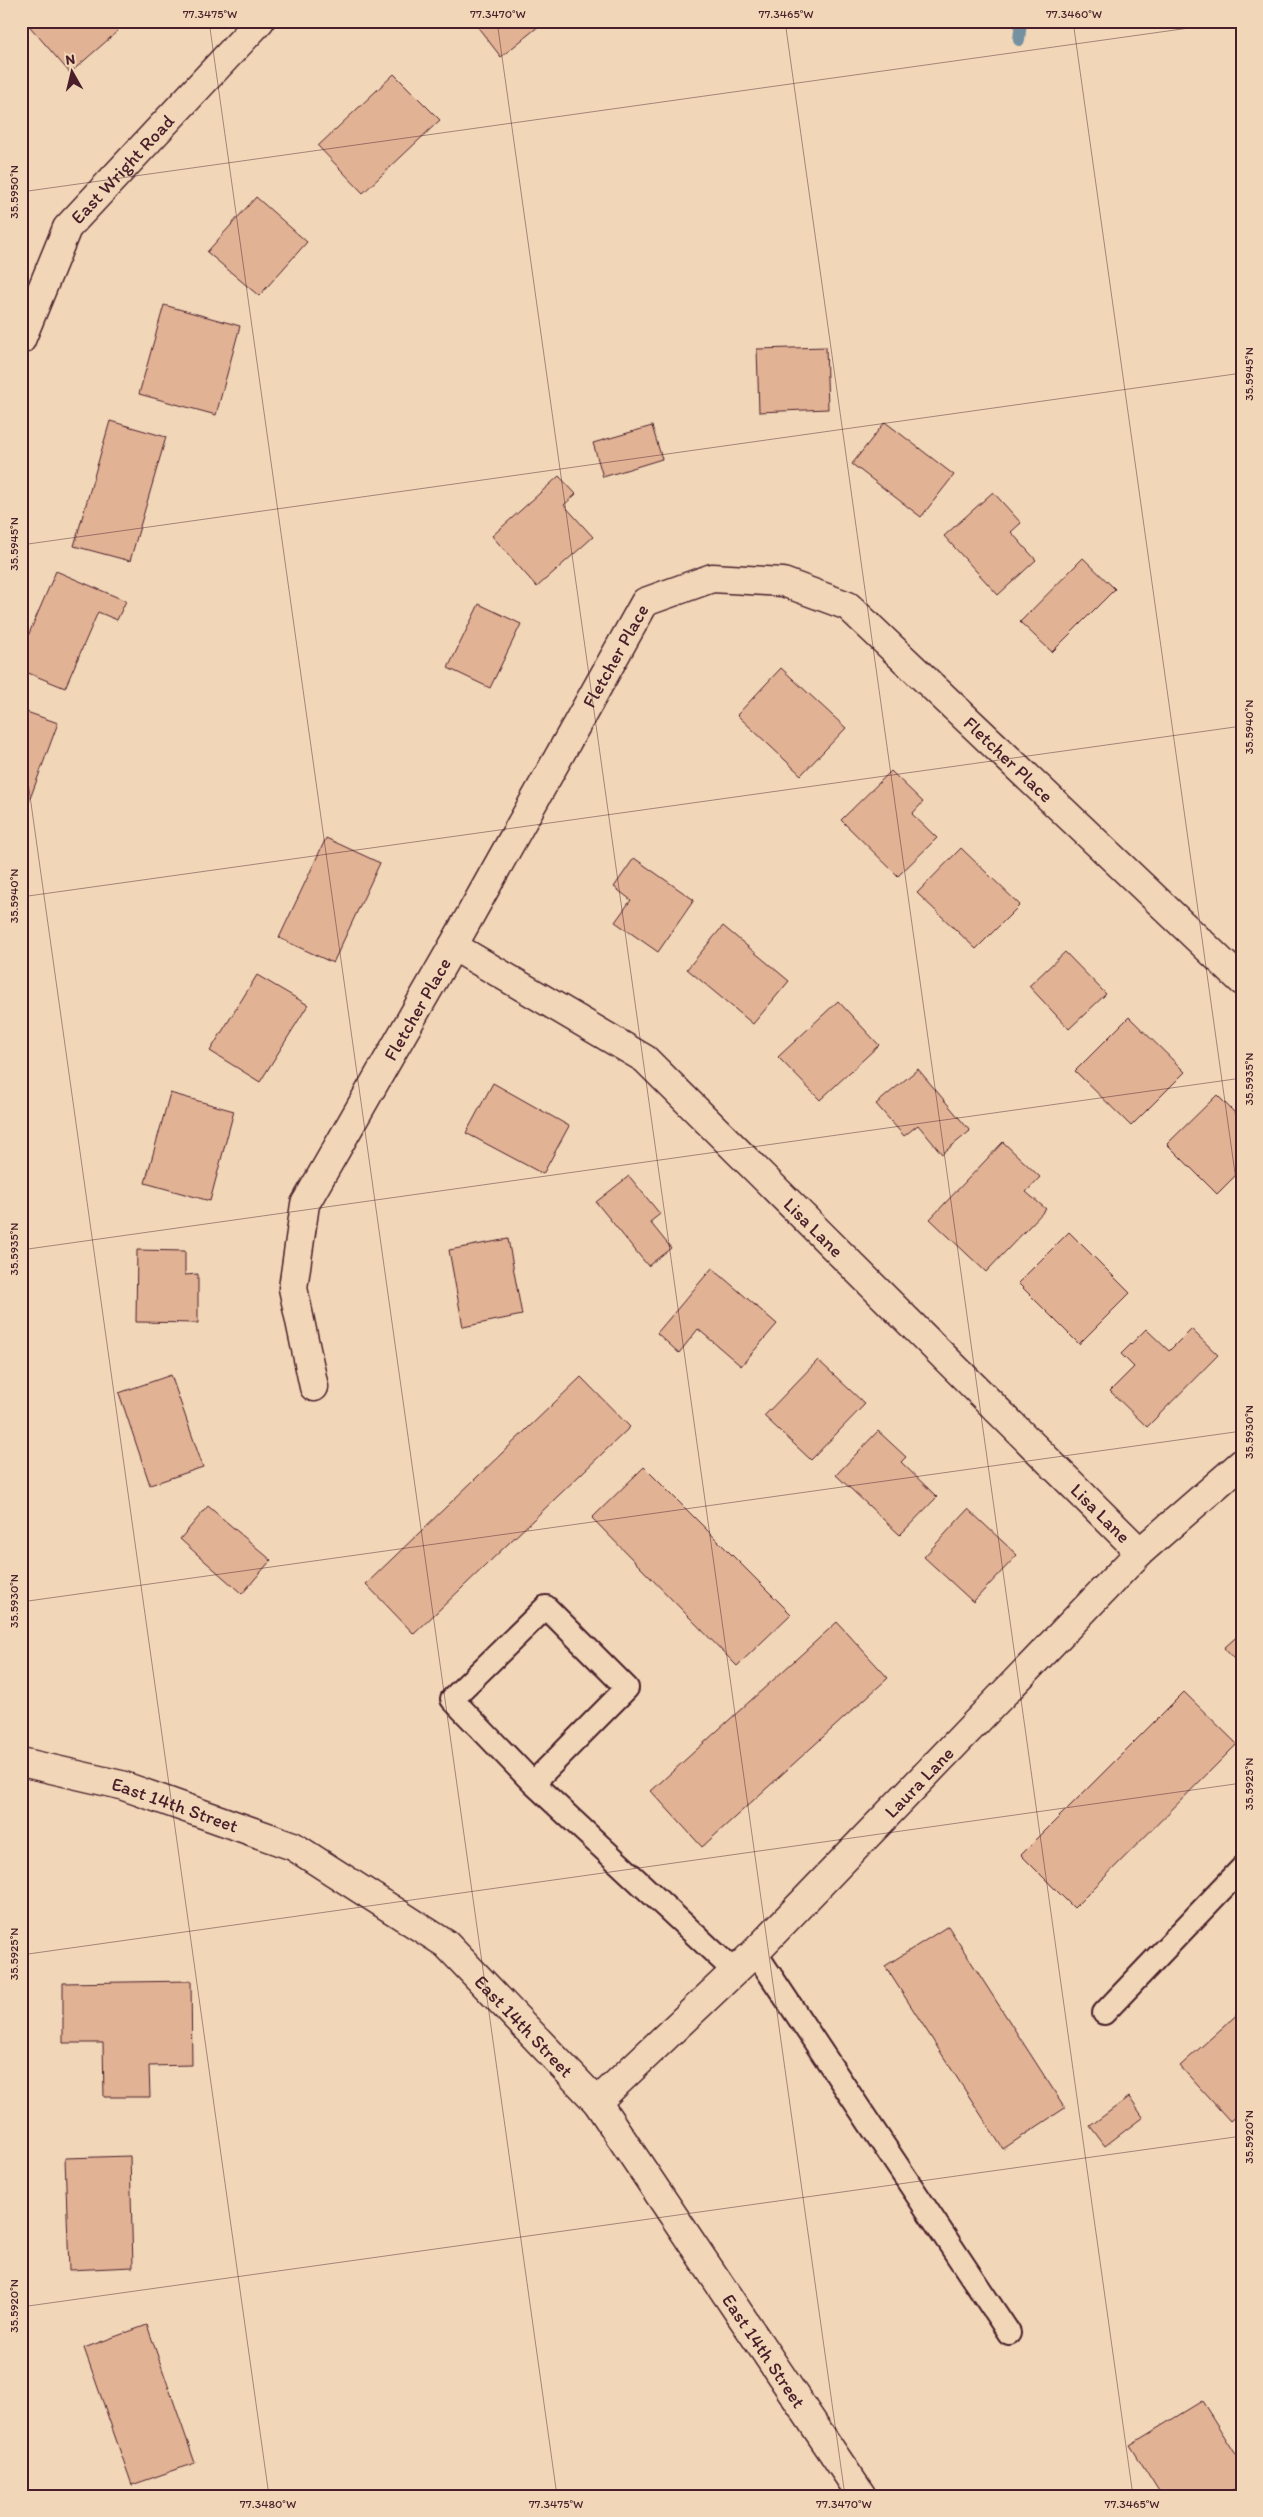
<svg xmlns="http://www.w3.org/2000/svg" width="1263" height="2517" viewBox="0 0 1263 2517" font-family="Itim,sans-serif">
<rect width="100%" height="100%" fill="#f1d7b8"/>
<filter id="ink" filterUnits="userSpaceOnUse"><feTurbulence type="fractalNoise" baseFrequency=".02" numOctaves="2"/><feDisplacementMap in="SourceGraphic" scale="10" xChannelSelector="R" yChannelSelector="G"/><feConvolveMatrix kernelMatrix="1 2 1 2 8 2 1 2 1" color-interpolation-filters="sRGB"/></filter>
<g filter="url(#ink)">
<g fill="none" stroke-linecap="round" stroke-linejoin="round">
<path stroke="#7391a0" stroke-width="12" d="M1019,40L1021,21"/>
</g>
<path fill="#e2b295" stroke="#4a1f2b" d="M25,21H110L118,31L70,73Z
M473,21H545L501,57Z
M394,74L440,120L363,193L318,146Z
M256,197L307,242L259,296L207,252Z
M164,305L240,326L216,415L139,394Z
M826,347L828,409L759,412L757,349Z
M110,421L166,437L130,561L74,546Z
M885,422L954,475L921,517L852,464Z
M652,426L662,459L603,477L593,443Z
M559,476L576,494L564,505L593,537L537,587L492,536Z
M993,492L1021,523L1011,532L1036,560L998,595L944,536Z
M1083,558L1115,589L1052,652L1020,622Z
M56,571L126,601L117,620L98,612L65,688L21,670V652Z
M479,604L521,624L490,688L448,668Z
M781,668L846,728L801,775L737,715Z
M21,710L58,723L21,823Z
M891,771L923,802L912,814L937,838L898,876L841,820Z
M326,838L380,863L333,963L279,938Z
M961,848L1020,905L976,949L917,893Z
M634,858L694,900L658,952L615,922L631,900L614,887Z
M723,926L789,981L753,1024L687,969Z
M1065,952L1106,994L1069,1029L1029,986Z
M257,975L308,1005L260,1082L210,1051Z
M838,1001L879,1045L820,1100L778,1057Z
M1129,1017L1185,1072L1131,1126L1075,1071Z
M918,1069L970,1131L942,1154L918,1125L904,1136L876,1104Z
M493,1083L569,1126L543,1174L466,1133Z
M170,1093L234,1111L210,1201L145,1183Z
M1217,1095L1242,1120V1169L1217,1194L1167,1144Z
M1003,1142L1040,1177L1026,1192L1046,1209L986,1272L930,1219Z
M629,1176L660,1214L650,1222L671,1248L648,1266L596,1202Z
M1069,1232L1130,1293L1079,1344L1018,1283Z
M508,1239L522,1315L463,1327L449,1250Z
M137,1250L185,1251V1275L198,1274V1323L136,1322Z
M712,1268L777,1324L741,1366L698,1329L679,1353L657,1333Z
M1146,1329L1169,1351L1191,1329L1218,1355L1147,1427L1110,1391L1134,1367L1121,1354Z
M818,1360L865,1404L811,1460L764,1416Z
M171,1375L203,1467L150,1485L119,1393Z
M581,1377L630,1427L414,1634L366,1584Z
M878,1431L906,1457L901,1462L937,1497L900,1535L836,1475Z
M644,1467L791,1614L737,1666L592,1518Z
M208,1506L271,1560L242,1594L180,1539Z
M968,1509L1017,1555L973,1602L924,1557Z
M837,1622L888,1678L702,1847L651,1791Z
M1242,1632V1668L1224,1648Z
M1184,1692L1237,1744L1074,1908L1021,1855Z
M948,1926L1065,2108L1003,2149L885,1966Z
M191,1981L192,2065L149,2066L150,2097H104L103,2043H63V1983Z
M1242,2010V2111L1230,2121L1180,2066Z
M1129,2097L1143,2117L1105,2146L1090,2126Z
M130,2156L133,2267L69,2270L65,2158Z
M147,2325L195,2463L132,2485L84,2348Z
M1202,2401L1242,2464V2496H1162L1130,2445Z"/>
<g fill="none" stroke-linecap="round" stroke-linejoin="round">
<g stroke="#4a1f2b" stroke-width="26">
<path id="lane" d="M533,1783L452,1699L546,1607L627,1688L533,1783L734,1971
M755,1952L1009,2333
M1104,2013L1242,1868"/>
</g>
<g stroke="#4a1f2b" stroke-width="31">
<g id="street">
<path id="s1" d="M21,340L67,228L260,21"/>
<path id="s2" d="M453,946L645,1059L1140,1552"/>
<path id="s3" d="M314,1387L293,1288L305,1204L453,946L645,602L712,578L783,582L848,606L1242,981"/>
<path id="s4" d="M597,2102L755,1952L1140,1552L1242,1463"/>
</g>
</g>
<g stroke="#4a1f2b" stroke-width="31">
<g id="secondary">
<path id="s5" d="M21,1762L121,1785L293,1846L446,1944L597,2102L862,2496"/>
</g>
</g>
<use href="#lane" stroke="#f1d7b8" stroke-width="22"/>
<use href="#street" stroke="#f1d7b8" stroke-width="28"/>
<use href="#secondary" stroke="#f1d7b8" stroke-width="28"/>
</g>
</g>
<path fill="none" stroke="#4a1f2b" stroke-width="1" stroke-opacity="0.45" d="M209,21L557,2496M497,21L845,2496M785,21L1133,2496M1073,21L1242,1223M21,192L1239,21M21,545L1242,373M21,732L269,2496M21,897L1242,726M21,1250L1242,1078M21,1602L1242,1431M21,1955L1242,1783M21,2307L1242,2136M1188,2496L1242,2488"/>
<g text-anchor="middle" dominant-baseline="central" stroke-width="5" stroke-linejoin="round" paint-order="stroke">
<g font-size="19" fill="#4a1f2b" stroke="#f1d7b8">
<text stroke="none"><textPath href="#s1" startOffset="202">East Wright Road</textPath></text>
<text stroke="none"><textPath href="#s3" startOffset="816">Fletcher Place</textPath></text>
<text stroke="none"><textPath href="#s3" startOffset="1311">Fletcher Place</textPath></text>
<text stroke="none"><textPath href="#s3" startOffset="411">Fletcher Place</textPath></text>
<text stroke="none"><textPath href="#s2" startOffset="461">Lisa Lane</textPath></text>
<text stroke="none"><textPath href="#s2" startOffset="866">Lisa Lane</textPath></text>
<text stroke="none"><textPath href="#s4" startOffset="454">Laura Lane</textPath></text>
<text stroke="none"><textPath href="#s5" startOffset="160">East 14th Street</textPath></text>
<text stroke="none"><textPath href="#s5" startOffset="580">East 14th Street</textPath></text>
<text stroke="none"><textPath href="#s5" startOffset="985">East 14th Street</textPath></text>
</g>
</g>
<rect width="1263" height="2517" fill="none" stroke="#f1d7b8" stroke-width="55"/>
<g transform="translate(72 72) rotate(352)" stroke="#f1d7b8" stroke-width="4" paint-order="stroke">
<path d="M0-4L9 19L0 12L-9 19Z" fill="#4a1f2b"/>
<text y="-8" font-size="14" font-weight="bold" text-anchor="middle" fill="#4a1f2b">N</text>
</g>
<rect x="28" y="28" width="1208" height="2462" fill="none" stroke="#4a1f2b" stroke-width="2"/>
<g font-size="12" text-anchor="middle" fill="#4a1f2b">
<text x="210" y="18">77.3475°W</text>
<text x="498" y="18">77.3470°W</text>
<text x="786" y="18">77.3465°W</text>
<text x="1074" y="18">77.3460°W</text>
<text transform="translate(14 192) rotate(-90)" y="4">35.5950°N</text>
<text transform="translate(1249 374) rotate(-90)" y="4">35.5945°N</text>
<text transform="translate(14 544) rotate(-90)" y="4">35.5945°N</text>
<text transform="translate(1249 727) rotate(-90)" y="4">35.5940°N</text>
<text transform="translate(14 896) rotate(-90)" y="4">35.5940°N</text>
<text transform="translate(1249 1079) rotate(-90)" y="4">35.5935°N</text>
<text transform="translate(14 1249) rotate(-90)" y="4">35.5935°N</text>
<text transform="translate(1249 1432) rotate(-90)" y="4">35.5930°N</text>
<text transform="translate(14 1601) rotate(-90)" y="4">35.5930°N</text>
<text transform="translate(1249 1784) rotate(-90)" y="4">35.5925°N</text>
<text transform="translate(14 1954) rotate(-90)" y="4">35.5925°N</text>
<text transform="translate(1249 2137) rotate(-90)" y="4">35.5920°N</text>
<text transform="translate(14 2306) rotate(-90)" y="4">35.5920°N</text>
<text x="268" y="2508">77.3480°W</text>
<text x="556" y="2508">77.3475°W</text>
<text x="844" y="2508">77.3470°W</text>
<text x="1132" y="2508">77.3465°W</text>
</g>
</svg>
